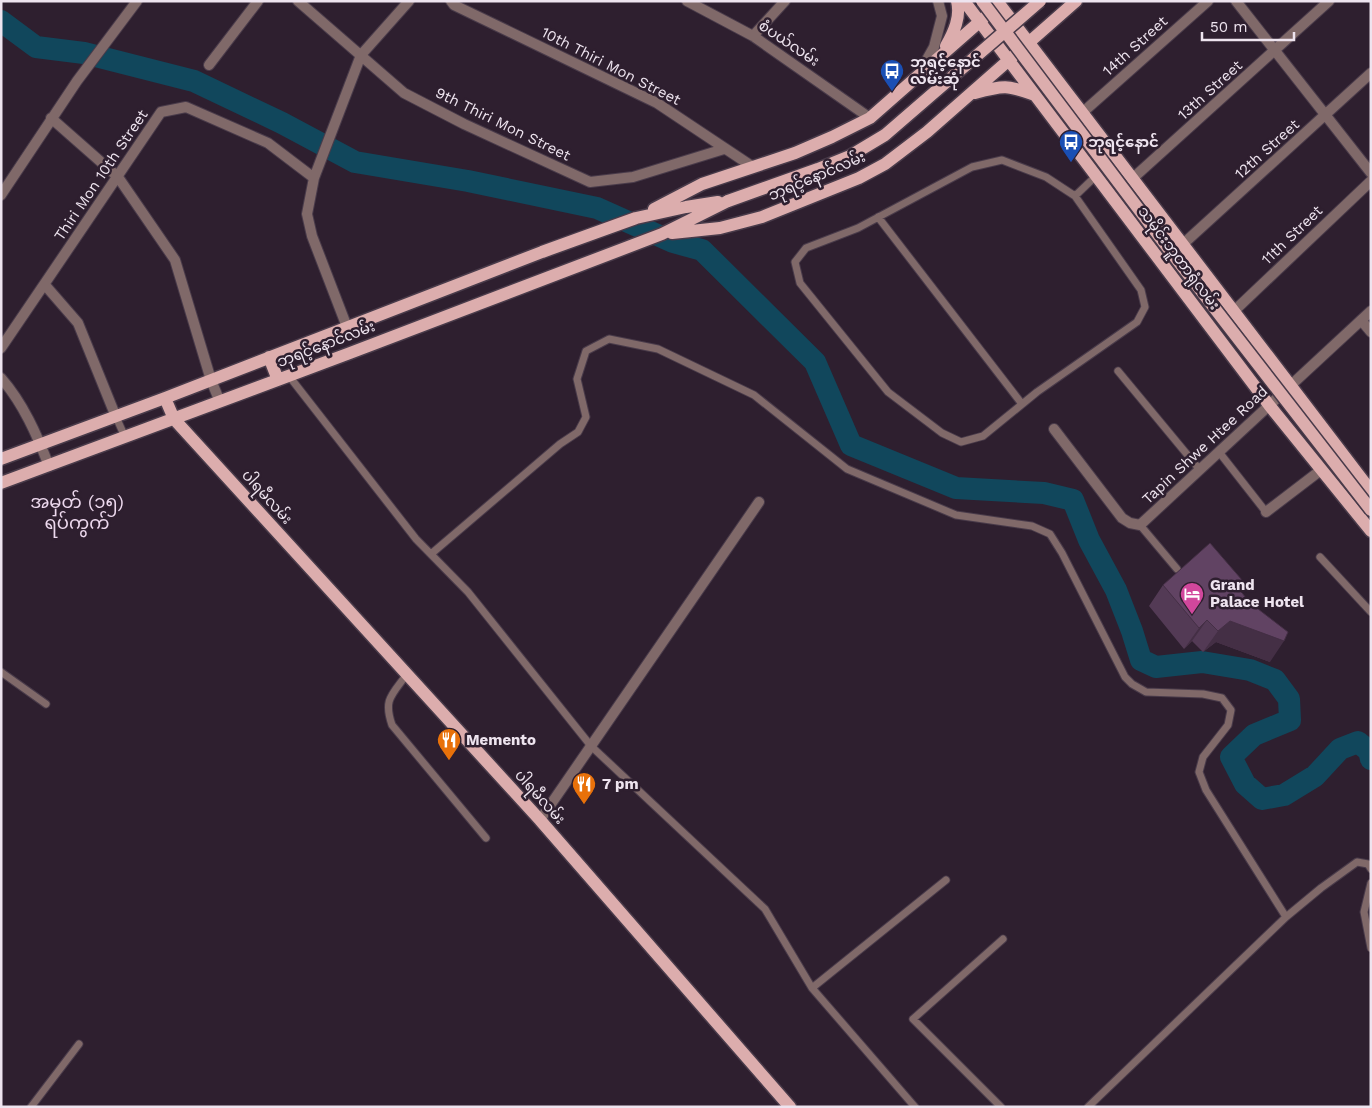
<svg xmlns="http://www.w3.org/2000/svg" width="1372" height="1108" viewBox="0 0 1372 1108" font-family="'Work Sans','Noto Sans Myanmar',sans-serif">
<rect width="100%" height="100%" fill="#2e1f2f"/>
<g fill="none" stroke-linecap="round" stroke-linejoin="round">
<path stroke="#11475c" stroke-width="22" d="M1,21L36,47L84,53L194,81L282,123L355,162L468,181L597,208L673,242L702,250L815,362L851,445L956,488L1044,493L1073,500L1089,540L1116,590L1132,631L1141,660L1156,667L1202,662L1250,670L1275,680L1289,699L1290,720L1254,735L1231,757L1245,784L1262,799L1284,795L1315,776L1340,749L1358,742L1369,751L1371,759"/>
<g stroke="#493b4a" stroke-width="9">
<path id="service" d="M1002,160L1046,177L1075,196L1141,290L1145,307L1137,322L1037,392L983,436L961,442L942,433L888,392L800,283L795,262L806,248L858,228L972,167Z
M1075,196L1097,175
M878,217L1022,404
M1118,371L1200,470
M289,376L416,539L468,592L591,746L765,909L812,988L915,1107
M116,417L125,437
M1219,452L1266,512
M1140,525L1177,569
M431,554L560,444L578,432L586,417L577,379L586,351L609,339L658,349L754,395L847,469L956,515L1032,526L1050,534L1062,553L1125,677L1132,684L1146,692L1203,694L1222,698L1231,710L1228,725L1203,757L1199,772L1206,790L1286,917
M1320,557L1371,612
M1,672L46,704
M407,674C392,695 383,699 392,725L486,838
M1371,883L1364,912L1371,948
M812,988L946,880
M31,1107L79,1044
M1001,1107L913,1019L1003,939
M1088,1107L1286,917L1321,888L1357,862L1368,864L1371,869"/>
</g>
<g stroke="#493b4a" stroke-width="12">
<path id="minor" d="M298,1L404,93L464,124L590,182L633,177L724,149
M451,1L454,5L657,103L753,167
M687,1L753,36L870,118
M1236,1L1371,173
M753,36L785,1
M209,65L258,1
M921,70L934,47L942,16L938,1
M1082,113L1208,1
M51,118L118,177L175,260L211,380L220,402
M1132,179L1329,1
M1,195L77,81L137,1
M1182,245L1371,73
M45,285L78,323L116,417
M1233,312L1371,181
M1361,320L1371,332
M347,327L312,236L307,214L314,178L361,55L409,1
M1,348L161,112L186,107L268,143L314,178
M1,378C23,403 37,435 49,466
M1054,429L1122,518L1130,523L1140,525L1371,311
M1266,512L1321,470
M540,820L759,502"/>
</g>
<g stroke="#493b4a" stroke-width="15">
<path id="primary" d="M964,1L1269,405L1371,531
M997,1L1371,491
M946,46C954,32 961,17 957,1
M975,93C1004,85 1007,85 1035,95
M654,209L702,184L795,153L832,137L870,118L985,17
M672,233L720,228L762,217L859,178L885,164L927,132L1076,1
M269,357L278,380
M165,398L174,419L540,820L790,1107
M1,459L165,398L542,252L636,218L686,207L718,202
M1,483L350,353L662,234L728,201"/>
</g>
<use href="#service" stroke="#806969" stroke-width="7"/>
<use href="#minor" stroke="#806969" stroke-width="10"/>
<use href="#primary" stroke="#dcadad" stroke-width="12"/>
<g stroke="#493b4a" stroke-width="15" stroke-linecap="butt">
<path id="primary-bridge" d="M982,1L1174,256L1371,510
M728,201L818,169L850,156L885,135L1040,1"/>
</g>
<use href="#primary-bridge" stroke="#dcadad" stroke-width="12"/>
</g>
<path fill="#533a55" d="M1242,580L1237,587L1270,662L1216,642L1203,652L1192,641L1184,649L1149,606L1163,585Z"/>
<path fill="#442f45" d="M1207,620L1192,641L1184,649L1199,628Z
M1230,621L1284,641L1270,662L1216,642L1203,652L1218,631Z"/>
<path fill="#614363" stroke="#442f45" d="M1210,543L1242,580L1236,585L1249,602L1288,632L1284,641L1230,621L1218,631L1207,620L1199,628L1163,585Z"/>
<defs>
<g id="bus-pin" transform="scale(1.25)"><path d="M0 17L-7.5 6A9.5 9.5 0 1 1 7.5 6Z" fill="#1a4fb4" stroke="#2e1f2f"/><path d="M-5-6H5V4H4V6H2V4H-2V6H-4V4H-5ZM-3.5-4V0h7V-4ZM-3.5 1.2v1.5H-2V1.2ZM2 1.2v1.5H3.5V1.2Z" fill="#fff"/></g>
<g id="hotel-pin" transform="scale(1.25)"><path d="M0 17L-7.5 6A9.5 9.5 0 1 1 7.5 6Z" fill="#d1479c" stroke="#2e1f2f"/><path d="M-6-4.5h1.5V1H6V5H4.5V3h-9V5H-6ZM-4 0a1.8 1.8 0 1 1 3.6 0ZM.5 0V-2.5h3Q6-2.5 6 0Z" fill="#fff"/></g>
<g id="restaurant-pin" transform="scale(1.25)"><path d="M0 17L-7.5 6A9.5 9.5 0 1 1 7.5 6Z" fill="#e8710a" stroke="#2e1f2f"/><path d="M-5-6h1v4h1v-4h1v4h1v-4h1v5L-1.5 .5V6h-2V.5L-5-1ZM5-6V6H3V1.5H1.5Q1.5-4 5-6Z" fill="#fff"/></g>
</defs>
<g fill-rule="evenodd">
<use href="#bus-pin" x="892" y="71"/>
<use href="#bus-pin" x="1071" y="142"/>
<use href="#hotel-pin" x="1192" y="594"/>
<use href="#restaurant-pin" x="449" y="740"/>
<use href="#restaurant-pin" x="584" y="784"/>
</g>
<g text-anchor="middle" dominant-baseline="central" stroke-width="5" stroke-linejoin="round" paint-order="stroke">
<g font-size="15" fill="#eee4ef" stroke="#2e1f2f">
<text transform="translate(789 43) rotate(34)">စံပယ်လမ်း</text>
<text transform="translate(1135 46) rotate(-42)">14th Street</text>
<text transform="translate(611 66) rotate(27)">10th Thiri Mon Street</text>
<text transform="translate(1210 90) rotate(-42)">13th Street</text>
<text transform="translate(503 124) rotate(26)">9th Thiri Mon Street</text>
<text transform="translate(1267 149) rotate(-42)">12th Street</text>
<text transform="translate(101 175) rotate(-56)">Thiri Mon 10th Street</text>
<text transform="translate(817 176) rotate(-23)">ဘုရင့်နောင်လမ်း</text>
<text transform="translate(1292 235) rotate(-44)">11th Street</text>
<text transform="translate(1179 258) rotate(53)">သမိုင်းဘူတာရုံလမ်း</text>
<text transform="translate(326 344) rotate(-21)">ဘုရင့်နောင်လမ်း</text>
<text transform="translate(1205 445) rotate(-43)">Tapin Shwe Htee Road</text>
<text transform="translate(267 497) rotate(48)">ပါရမီလမ်း</text>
<text transform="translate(540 797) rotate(48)">ပါရမီလမ်း</text>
</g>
<g font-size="15" font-weight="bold" fill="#eee4ef" stroke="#2e1f2f" text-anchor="start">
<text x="910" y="62">ဘုရင့်နောင်<tspan x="910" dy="17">လမ်းဆုံ</tspan></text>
<text x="1088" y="142">ဘုရင့်နောင်</text>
<text x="1210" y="585">Grand<tspan x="1210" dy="17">Palace Hotel</tspan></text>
<text x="466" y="740">Memento</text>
<text x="602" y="784">7 pm</text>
</g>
<g font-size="18" fill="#edd9ee" stroke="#2e1f2f">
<text x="77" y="501">အမှတ် (၁၅)<tspan x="77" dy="21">ရပ်ကွက်</tspan></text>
</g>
</g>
<rect width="1372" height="1108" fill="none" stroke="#eee4ef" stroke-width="5"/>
<path d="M1202 32v8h92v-8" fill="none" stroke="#eee4ef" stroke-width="2.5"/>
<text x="1210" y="32" font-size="15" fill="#eee4ef" stroke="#2e1f2f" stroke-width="4" paint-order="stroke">50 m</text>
</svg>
